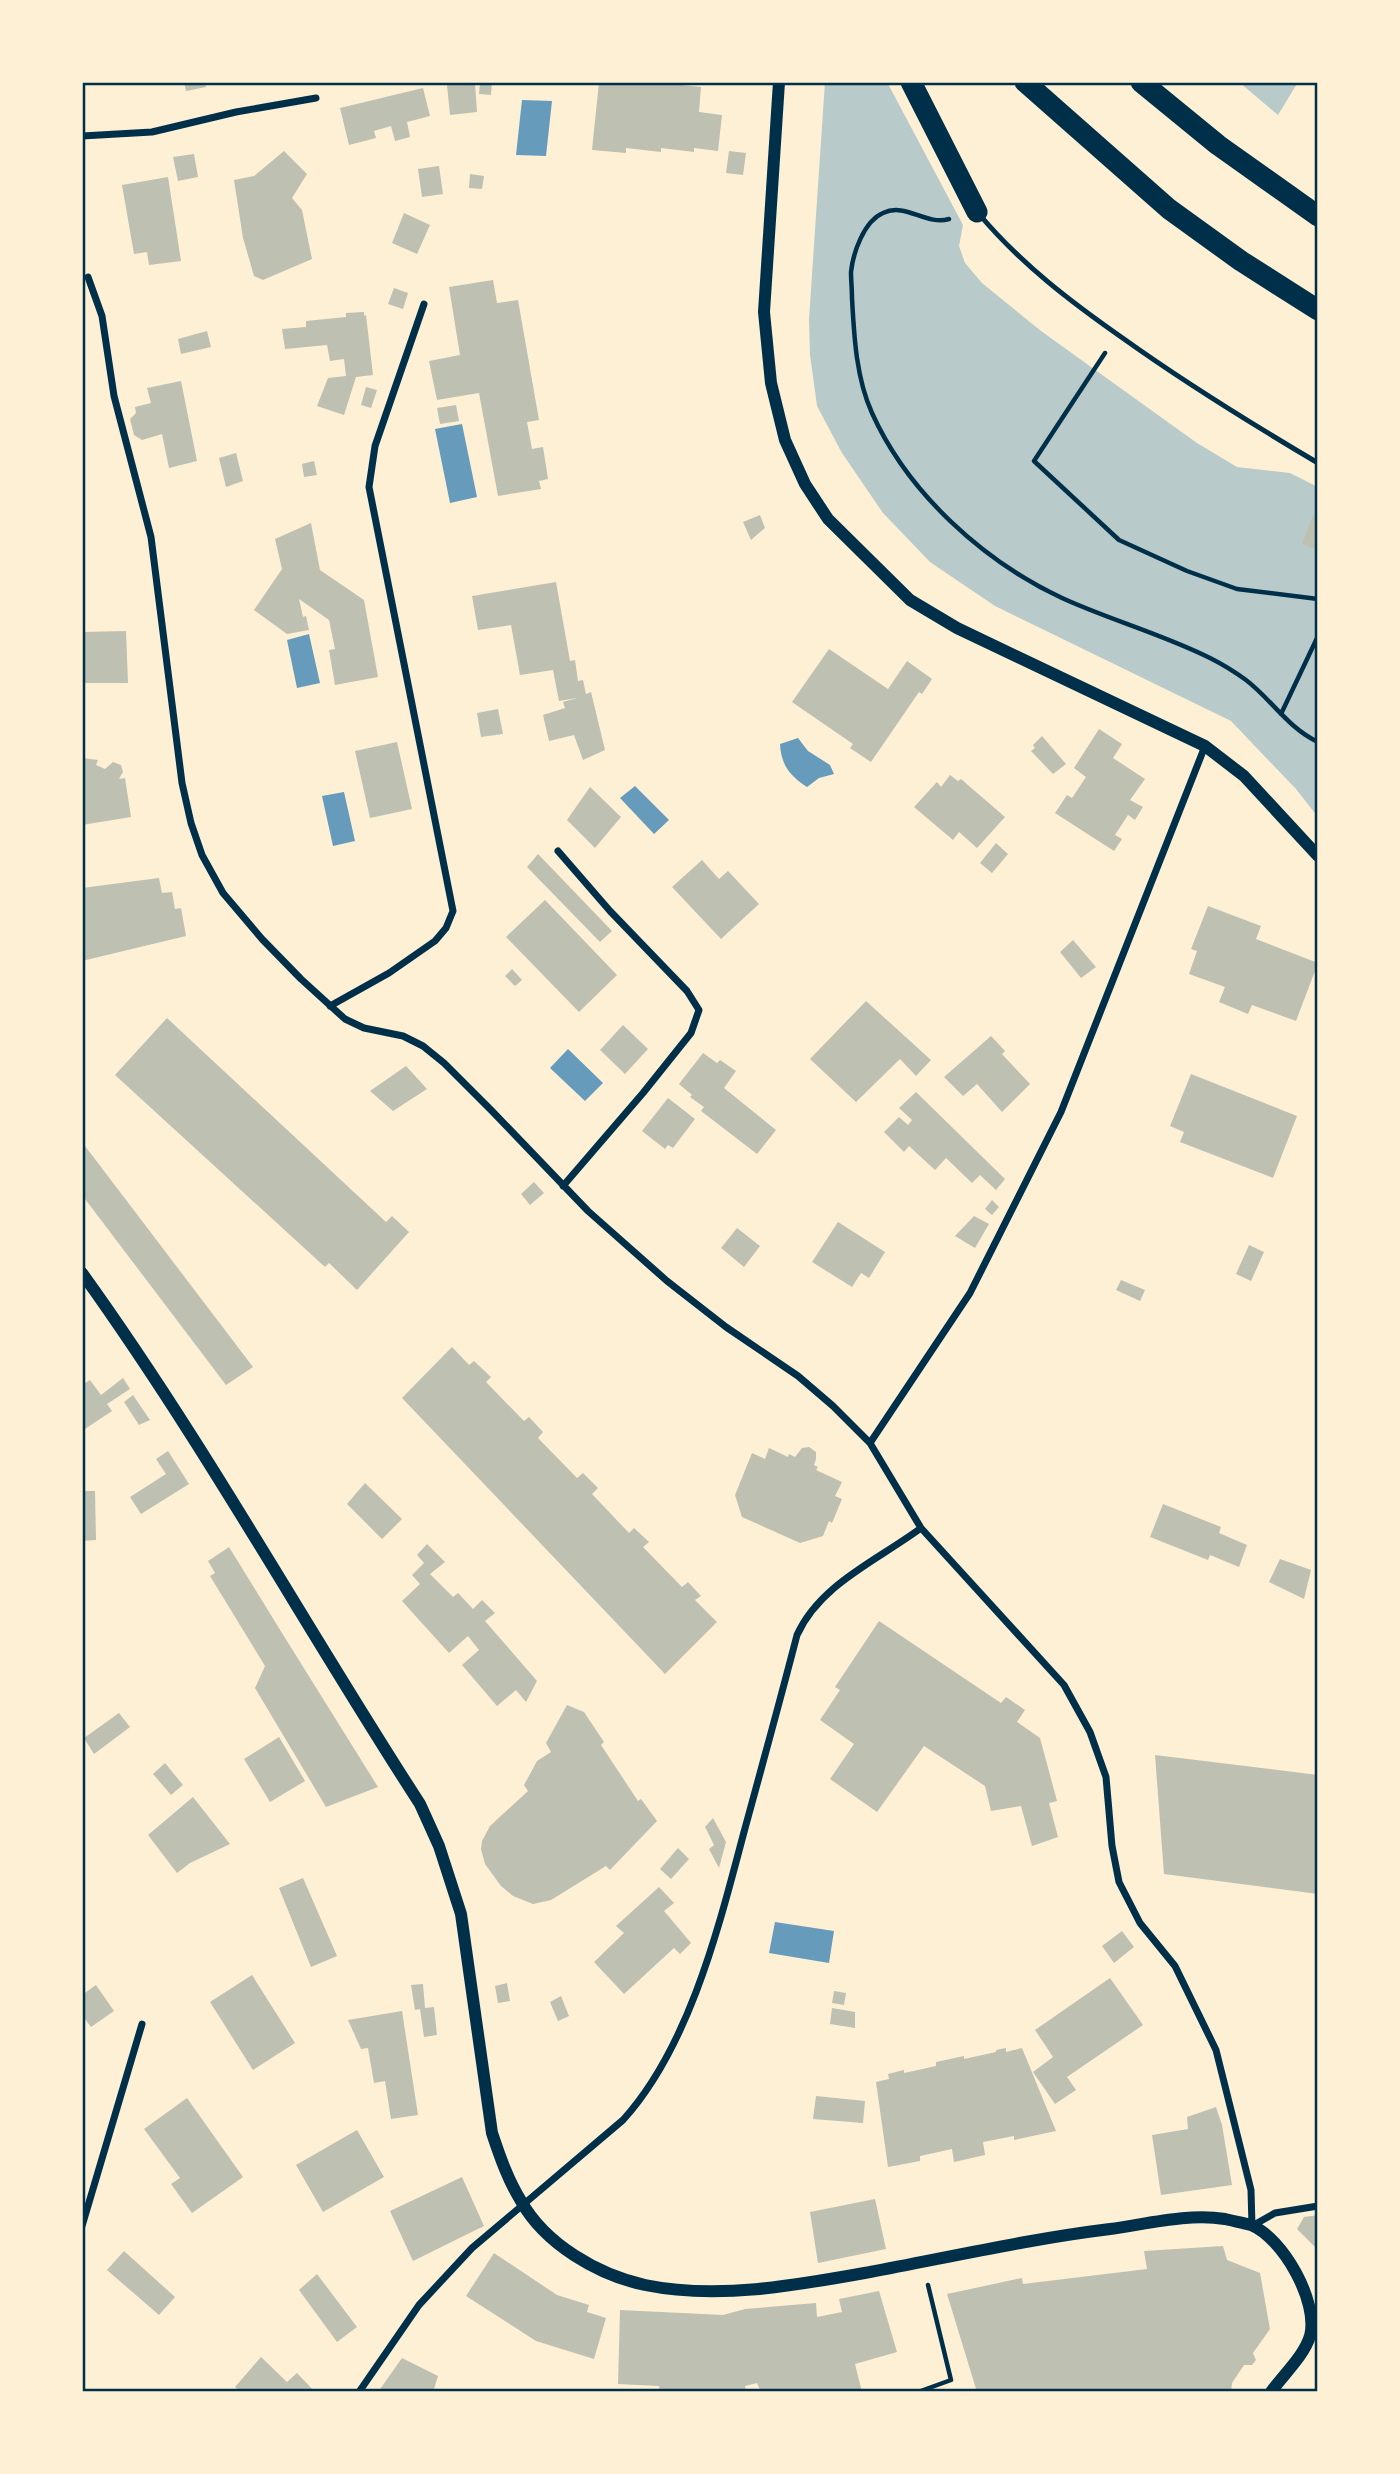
<svg xmlns="http://www.w3.org/2000/svg" width="1400" height="2474" viewBox="0 0 1400 2474" font-family="Overpass,sans-serif">
<rect width="100%" height="100%" fill="#fdf0d5"/>
<path fill="#b9caca" d="M825,82H887L963,225L959,246L965,263L982,283L1041,331L1197,443L1237,467L1290,473L1318,487V817L1296,789L1231,721L995,606L930,562L883,513L842,453L817,406L810,355L809,319Z
M1239,82H1298L1278,115Z"/>
<path fill="#669bbc" d="M522,100L552,101L546,156L516,155Z
M462,424L477,497L450,503L435,429Z
M309,634L320,683L297,688L287,640Z
M798,738L808,751L830,765L834,774L819,778L807,787C790,776 781,765 780,744Z
M635,786L669,820L654,834L620,798Z
M344,792L355,841L333,846L322,796Z
M568,1049L603,1083L585,1101L550,1068Z
M775,1922L834,1931L829,1963L769,1953Z"/>
<path fill="#bec0b2" d="M184,82H205L206,87L186,91Z
M480,82H492L491,95L479,94Z
M599,82H673V84L701,87L699,112L722,115L718,151L694,148V152L661,148V152L626,148V153L592,150Z
M475,83L477,112L450,115L447,85Z
M423,88L430,116L407,122L410,137L395,141L391,126L374,131L376,138L349,145L340,108Z
M284,151L307,174L292,198L302,210L312,259L263,280L254,276L243,238L234,180L254,176Z
M729,151L746,153L743,175L726,173Z
M194,154L198,177L178,181L173,157Z
M439,166L443,194L422,197L418,169Z
M470,174L484,176L482,189L469,188Z
M168,177L181,261L149,265L147,252L134,254L122,185Z
M404,213L430,225L417,254L392,243Z
M493,280L497,303L518,300L539,420L527,422L532,449L543,447L548,479L539,481L541,489L498,496L479,393L437,400L429,361L460,355L449,287Z
M394,288L408,293L403,309L388,304Z
M364,312V316L366,315L373,375L356,377L344,415L317,406L328,378L346,376L344,359L330,361L327,345L285,349L282,329L306,327V321L346,317V313Z
M207,331L211,347L181,354L178,339Z
M181,381L197,461L169,468L162,434L142,440L134,435L130,419L136,413L135,407L151,403L147,388Z
M366,387L377,390L371,408L361,405Z
M456,405L459,421L440,424L437,408Z
M236,453L243,481L226,487L219,458Z
M314,461L317,475L304,477L302,464Z
M760,515L765,528L751,540L743,522Z
M1313,515L1318,517V550L1302,544Z
M311,523L320,570L364,600L378,677L335,685L329,650L335,649L329,620L299,599L303,617L306,616L309,630L287,634L254,610L282,569L275,539Z
M556,582L570,661L575,660L578,681L583,680L586,694L591,692L605,750L583,760L574,735L549,741L543,715L565,708L563,702L577,698L559,701L553,670L520,675L511,625L478,630L472,596Z
M126,631L128,683H82V632Z
M829,649L888,689L907,661L932,679L922,694L919,692L871,762L850,748L853,744L792,702Z
M498,709L503,734L481,737L477,713Z
M1099,729L1122,744L1113,758L1145,779L1130,800L1143,807L1135,820L1128,815L1115,835L1122,839L1114,851L1055,813L1067,795L1072,798L1086,777L1074,768Z
M1042,736L1066,764L1053,774L1031,751L1035,748L1033,745Z
M397,742L412,809L370,818L355,751Z
M82,758L98,760L96,765L105,769L113,762L121,765L123,772L119,779L125,778L131,817L82,825Z
M950,775L958,781L961,779L1005,817L977,848L959,832L953,840L914,807L937,782L941,787Z
M590,787L621,817L595,848L567,820Z
M996,843L1008,854L992,873L980,863Z
M538,854L612,931L600,942L527,867Z
M702,860L719,879L728,871L759,904L721,939L672,887Z
M159,878L162,893L172,892L175,909L181,908L186,936L82,961V888Z
M545,900L617,975L579,1012L506,937Z
M1208,906L1261,926L1256,939L1318,963L1296,1021L1252,1005L1248,1014L1219,1002L1225,987L1189,974L1197,951L1191,949Z
M1073,940L1096,967L1081,978L1060,952Z
M512,969L522,980L515,986L505,976Z
M866,1001L931,1060L916,1076L900,1059L856,1102L810,1059Z
M167,1018L386,1222L392,1216L409,1232L357,1290L329,1263L325,1267L115,1075Z
M623,1025L648,1049L625,1074L600,1050Z
M991,1036L1005,1051L1002,1054L1030,1084L1002,1112L977,1084L963,1096L944,1077Z
M703,1053L717,1063L720,1060L736,1071L724,1088L776,1130L757,1154L701,1111L704,1107L690,1097L692,1095L679,1084Z
M406,1066L427,1089L393,1111L370,1091Z
M1191,1074L1297,1116L1273,1178L1180,1142L1184,1132L1170,1126Z
M916,1092L1005,1179L996,1190L980,1175L972,1183L946,1158L935,1170L909,1146L904,1152L884,1132L899,1117L908,1125L912,1120L899,1108Z
M668,1098L695,1119L673,1148L668,1145L665,1149L642,1131Z
M82,1142L253,1367L226,1385L82,1195Z
M534,1182L544,1193L530,1205L521,1194Z
M992,1200L999,1207L992,1215L985,1209Z
M974,1216L989,1224L975,1248L955,1236Z
M838,1222L885,1252L869,1278L861,1273L852,1287L812,1262Z
M737,1228L760,1246L744,1267L721,1248Z
M1249,1245L1264,1252L1251,1281L1236,1274Z
M1121,1280L1145,1290L1140,1301L1116,1290Z
M452,1347L469,1365L474,1361L491,1377L486,1382L524,1421L529,1417L543,1432L538,1438L577,1478L583,1473L598,1488L592,1494L629,1533L634,1528L649,1542L643,1547L682,1587L688,1582L701,1596L695,1600L717,1622L665,1674L402,1398Z
M123,1378L130,1389L107,1404L112,1411L82,1431V1385L90,1380L101,1395Z
M133,1395L135,1398L150,1420L139,1425L124,1402Z
M809,1447L816,1452V1459L814,1465L818,1467L816,1470L842,1482L835,1496L842,1499L832,1523L829,1521L823,1536L800,1543L742,1517L735,1495L752,1453L765,1459L769,1448L788,1457L789,1454L795,1457L802,1448Z
M168,1451L189,1484L141,1514L130,1497L166,1474L156,1459Z
M365,1483L402,1519L382,1539L347,1504Z
M82,1491H95L96,1540L82,1541Z
M1163,1504L1221,1527L1219,1533L1247,1545L1239,1567L1210,1555L1208,1560L1150,1537Z
M427,1544L445,1562L430,1574L453,1597L458,1593L473,1609L482,1600L495,1613L485,1621L537,1681L526,1702L516,1690L497,1706L462,1665L479,1650L468,1636L449,1653L402,1601L420,1584L412,1575L424,1563L417,1555Z
M229,1547L282,1633L378,1787L326,1807L255,1688L265,1666L210,1576L215,1573L208,1561Z
M1280,1559L1311,1570L1304,1599L1269,1582Z
M879,1621L1001,1703L1006,1697L1025,1710L1017,1722L1040,1738L1057,1801L1049,1803L1058,1837L1032,1846L1021,1806L991,1811L985,1786L924,1746L877,1812L830,1779L854,1744L820,1720L840,1690L835,1687Z
M567,1705L584,1712L604,1742L601,1745L638,1801L641,1799L657,1821L610,1870L606,1866L551,1900L533,1904L513,1896L501,1886L485,1864L481,1849L482,1841L490,1826L528,1791L524,1785L537,1761L551,1752L546,1743Z
M119,1713L130,1727L94,1754L84,1738Z
M279,1737L305,1781L270,1802L244,1759Z
M1155,1755L1318,1775V1894L1164,1874Z
M165,1763L183,1785L171,1795L153,1774Z
M193,1797L230,1844L190,1863L177,1873L148,1835Z
M713,1818L726,1842L719,1868L709,1849L714,1845L705,1827Z
M678,1848L689,1859L671,1879L660,1869Z
M303,1878L337,1956L311,1967L279,1888Z
M659,1887L674,1903L664,1911L691,1943L680,1954L674,1948L624,1994L594,1962L624,1933L616,1926Z
M1122,1931L1134,1947L1114,1963L1102,1946Z
M252,1975L295,2043L253,2070L210,2002Z
M1110,1978L1143,2025L1067,2077L1076,2090L1055,2104L1033,2072L1053,2057L1035,2030Z
M507,1983L510,2001L498,2003L495,1986Z
M423,1984L425,2008L434,2007L437,2035L424,2037L420,2009L415,2010L411,1985Z
M96,1985L114,2011L91,2027L82,2015V1995Z
M834,1991L846,1993L844,2005L832,2003Z
M561,1996L569,2016L558,2021L550,2002Z
M832,2008L855,2012V2028L830,2024Z
M402,2011L418,2115L391,2119L385,2081L374,2083L368,2048L361,2049L348,2020Z
M1006,2048V2052L1022,2048L1056,2131L1014,2140V2136L983,2142L985,2155L954,2162L952,2149L920,2156V2161L888,2167L876,2082L889,2079L888,2074L904,2070V2073L936,2066V2062L964,2056V2059L996,2052V2050Z
M816,2096L865,2101L863,2123L813,2119Z
M187,2098L243,2177L192,2213L171,2184L180,2178L144,2129Z
M1216,2107L1222,2125L1232,2185L1161,2195L1152,2135L1188,2129L1187,2117Z
M357,2130L384,2177L323,2212L296,2165Z
M462,2177L484,2226L413,2261L390,2211Z
M875,2199L886,2249L818,2263L810,2212Z
M1318,2215V2250L1297,2229L1304,2217Z
M1223,2246L1227,2260L1260,2273L1270,2329L1253,2353L1256,2360L1252,2365H1244L1232,2383L1231,2392H977L947,2294L1022,2278L1023,2284L1147,2269L1144,2251Z
M124,2251L175,2297L159,2315L107,2270Z
M494,2253L557,2295L589,2305L587,2312L606,2318L594,2359L536,2341L466,2296Z
M317,2274L357,2327L337,2342L299,2290Z
M879,2291L897,2352L855,2364L862,2392H761L757,2383L745,2386L746,2392H660L659,2386L618,2384L620,2310L723,2315L745,2309L816,2303L817,2317L842,2312L839,2299Z
M261,2357L287,2382L297,2373L315,2392H241L235,2387Z
M402,2358L438,2376L433,2392H378Z"/>
<g fill="none" stroke-linecap="round" stroke-linejoin="round">
<path stroke="#003049" stroke-width="4.5" d="M949,219C926,226 906,202 883,213C864,221 853,253 851,272C851,280 852,290 852,298C854,335 856,378 872,413C908,493 983,561 1062,598C1110,620 1162,634 1210,658C1222,664 1235,672 1246,680C1271,699 1288,728 1318,742
M1105,353L1034,461L1119,540L1187,571L1237,589L1318,599
M1281,714L1318,636
M918,2392L951,2380L928,2285"/>
<path stroke="#003049" stroke-width="5" d="M979,214C1021,264 1071,302 1124,339C1187,384 1252,424 1318,463"/>
<path stroke="#003049" stroke-width="7" d="M82,136L152,132L236,112L316,98
M88,277L102,316L114,396L151,537L182,783L191,823L202,855L223,893L262,939L301,979L345,1019L364,1028L403,1036L423,1046L444,1063L492,1111L588,1211L667,1281L726,1327L798,1376L833,1406L870,1443L921,1528L1064,1685L1090,1732L1106,1777L1112,1846L1119,1882L1140,1923L1175,1966L1216,2050L1251,2190L1252,2226L1275,2213L1318,2206
M558,851L610,911L687,991L699,1010L691,1033L643,1093L563,1186
M330,1006L389,973L435,941L446,928L453,911L369,487L375,446L424,304
M870,1443L970,1293L1061,1112L1205,746
M82,2226L142,2024
M359,2392L419,2305L472,2248L623,2120C690,2046 719,1926 744,1832C762,1766 780,1701 797,1635C820,1584 878,1560 921,1528"/>
<path stroke="#003049" stroke-width="12" d="M779,82L764,312L771,383L785,440L805,484L828,519L910,600L957,628L1205,746L1244,776L1318,856
M82,1273C205,1444 306,1628 420,1804L439,1846L461,1914L492,2133C500,2157 508,2180 521,2201C545,2244 598,2275 645,2285C718,2300 798,2285 870,2272C950,2257 1029,2239 1110,2229C1147,2224 1188,2213 1225,2219C1233,2221 1244,2223 1251,2225C1283,2238 1319,2302 1310,2336C1304,2356 1283,2375 1271,2392"/>
<path stroke="#003049" stroke-width="21" d="M911,82L977,212
M1025,82L1169,209L1241,261L1318,310
M1141,82L1218,145L1318,216"/>
</g>
<rect width="1400" height="2474" fill="none" stroke="#fdf0d5" stroke-width="168"/>
<rect x="84" y="84" width="1232" height="2306" fill="none" stroke="#003049" stroke-width="2.5"/>
</svg>
